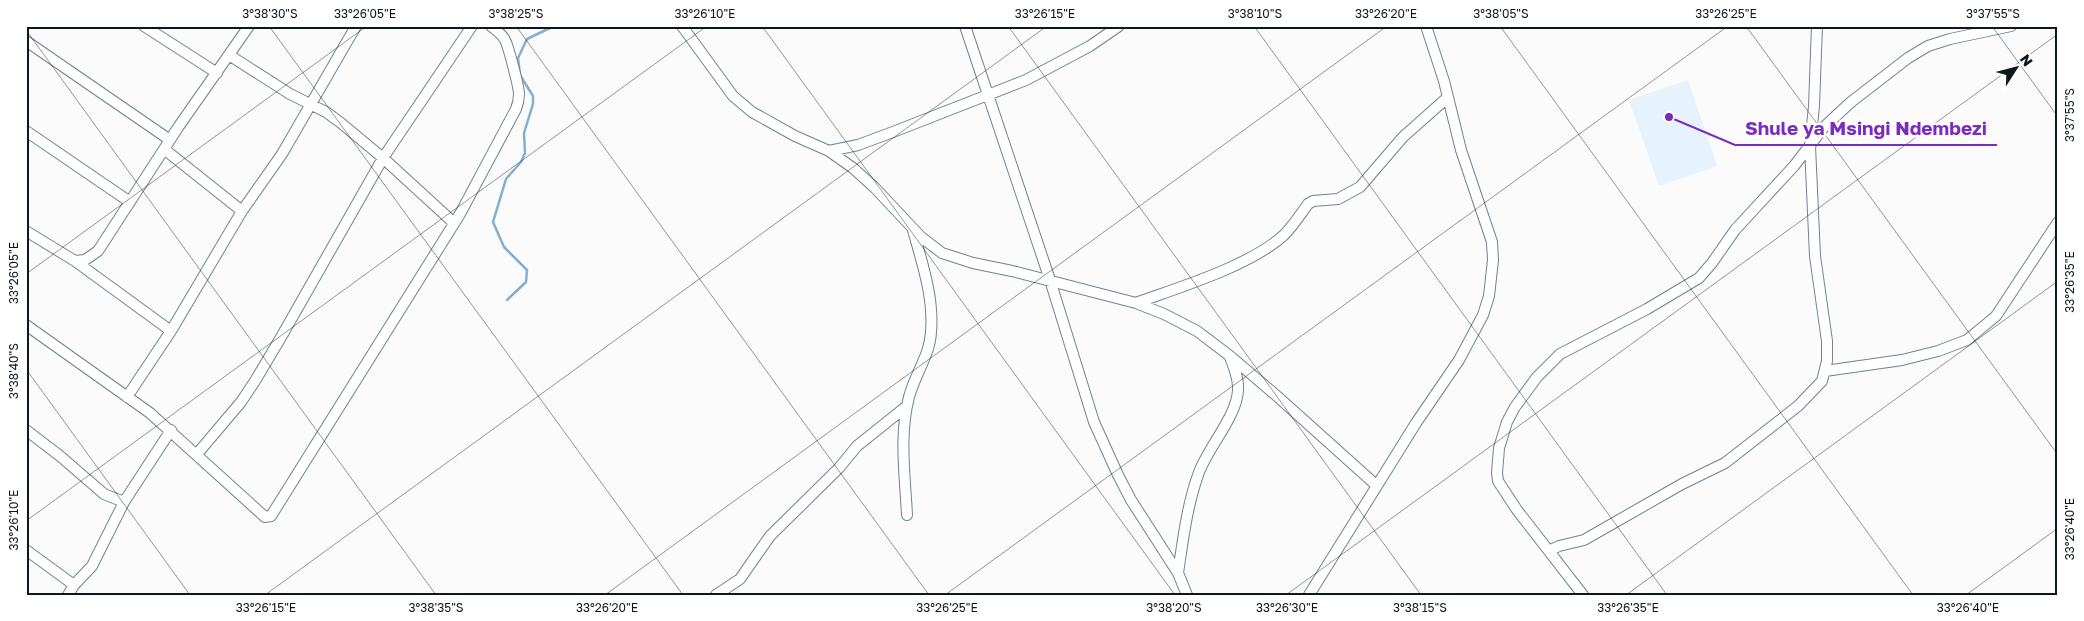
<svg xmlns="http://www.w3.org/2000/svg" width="2084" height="621" viewBox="0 0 2084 621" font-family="'Golos Text',sans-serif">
<rect width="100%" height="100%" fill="#fbfbfb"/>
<path fill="#e6f2fc" d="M1688,80L1717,166L1659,186L1629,100Z"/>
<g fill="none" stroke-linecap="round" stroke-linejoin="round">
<path stroke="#85aed0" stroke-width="2.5" d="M507,300L526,282L527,270L504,247L493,222L506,179L521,162L525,153L524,133L533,104V96L520,75L518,58L527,39L554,26"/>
<g stroke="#6e8395" stroke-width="12">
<path id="street" d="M144,26L217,73
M682,26L733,96L752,112L795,136L829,151L853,168L875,188L921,237L942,253L973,263L1012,271L1136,303L1164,314L1197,331L1230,356L1278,397L1376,485
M965,26L1050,280L1094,422L1118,475L1131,500L1178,573L1187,595
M26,41L170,140
M229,55L290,94L326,112L341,123L383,158L454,223
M26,131L130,202
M164,149L242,211
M829,151L858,145L893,132L1026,80L1090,46L1119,26
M26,231L75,261L85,260L98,251L179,126L249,26
M75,261L171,331
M1136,303C1180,287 1250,266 1284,235C1293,226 1300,215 1308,204L1313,201L1338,199L1360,187L1403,137L1448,97
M26,325L150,413L265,517L271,516L460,214L516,109C518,104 519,99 519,94C519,87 508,45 505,40C502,34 496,30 491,26
M1825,371L1902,360L1938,351L1967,340L1996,316L2058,222
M127,397L171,331L242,211L282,154L356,26
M26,430L60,456L104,494L124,502
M197,454L241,402L255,381L280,339L383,158L472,26
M907,515C905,476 899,435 909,397C915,374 930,355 931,332C934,297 922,263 913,230
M26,550L74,585
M1549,551L1559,546L1584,540L1682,484L1725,463L1798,406L1822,381L1827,361V341L1815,256L1810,146L1814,106L1817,26
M1178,573C1183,540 1187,506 1198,475C1207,448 1237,417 1238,390C1239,379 1234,367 1230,357
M68,595L74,585L92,566L124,502L171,430
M716,595L740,579L770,536L839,468L857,446L907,406
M1309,595L1416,423L1459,360L1483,315L1489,296L1493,260L1492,242L1461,150L1444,81L1426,26
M1583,595L1517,510L1498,481L1497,473L1499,448L1507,422L1515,407L1537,377L1560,354L1647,309L1699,278L1712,263L1735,230L1794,166L1824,127L1851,102L1908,58L1928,46L1950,39L2011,26"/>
</g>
<use href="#street" stroke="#fff" stroke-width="10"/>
</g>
<path fill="none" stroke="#0f171e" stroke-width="1" stroke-opacity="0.45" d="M269,26L683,595M516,26L929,595M762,26L1175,595M1008,26L1421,595M1254,26L1667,595M1500,26L1913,595M1746,26L2058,455M1992,26L2058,117M26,30L436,595M26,274L367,26M26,369L190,595M26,521L707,26M265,595L1047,26M605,595L1387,26M945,595L1728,26M1286,595L2058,34M1626,595L2058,281M1966,595L2058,528"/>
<path fill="none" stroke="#7b2cbf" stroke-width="2" d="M1669 117L1735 145H1997"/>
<circle fill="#7b2cbf" stroke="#fff" stroke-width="2" cx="1669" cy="117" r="5"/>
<g font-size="19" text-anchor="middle" font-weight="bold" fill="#7b2cbf" stroke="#fff" stroke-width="5" stroke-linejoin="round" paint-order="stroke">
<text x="1866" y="135">Shule ya Msingi Ndembezi</text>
</g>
<rect width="2084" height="621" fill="none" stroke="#ffffff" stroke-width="55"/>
<g transform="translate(2016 68) rotate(54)" stroke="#ffffff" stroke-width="4" paint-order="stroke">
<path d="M0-4L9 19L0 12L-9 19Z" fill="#0f171e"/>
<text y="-8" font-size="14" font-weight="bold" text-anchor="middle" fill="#0f171e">N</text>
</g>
<rect x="28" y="28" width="2028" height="566" fill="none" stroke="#0f171e" stroke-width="2"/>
<g font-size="12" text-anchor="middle" fill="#0f171e">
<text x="270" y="18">3°38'30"S</text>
<text x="365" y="18">33°26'05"E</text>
<text x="516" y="18">3°38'25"S</text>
<text x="705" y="18">33°26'10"E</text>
<text x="1045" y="18">33°26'15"E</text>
<text x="1255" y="18">3°38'10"S</text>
<text x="1386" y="18">33°26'20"E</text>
<text x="1501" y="18">3°38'05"S</text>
<text x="1726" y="18">33°26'25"E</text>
<text x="1993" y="18">3°37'55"S</text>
<text transform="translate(2070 115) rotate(-90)" y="4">3°37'55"S</text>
<text transform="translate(14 273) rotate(-90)" y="4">33°26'05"E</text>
<text transform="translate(2070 282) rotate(-90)" y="4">33°26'35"E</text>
<text transform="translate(14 371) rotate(-90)" y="4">3°38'40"S</text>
<text transform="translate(14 520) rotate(-90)" y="4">33°26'10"E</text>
<text transform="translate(2070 529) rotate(-90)" y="4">33°26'40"E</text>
<text x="266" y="612">33°26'15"E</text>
<text x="436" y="612">3°38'35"S</text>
<text x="607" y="612">33°26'20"E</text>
<text x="947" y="612">33°26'25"E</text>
<text x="1174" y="612">3°38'20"S</text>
<text x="1287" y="612">33°26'30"E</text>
<text x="1420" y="612">3°38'15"S</text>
<text x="1628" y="612">33°26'35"E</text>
<text x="1968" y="612">33°26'40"E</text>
</g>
</svg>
